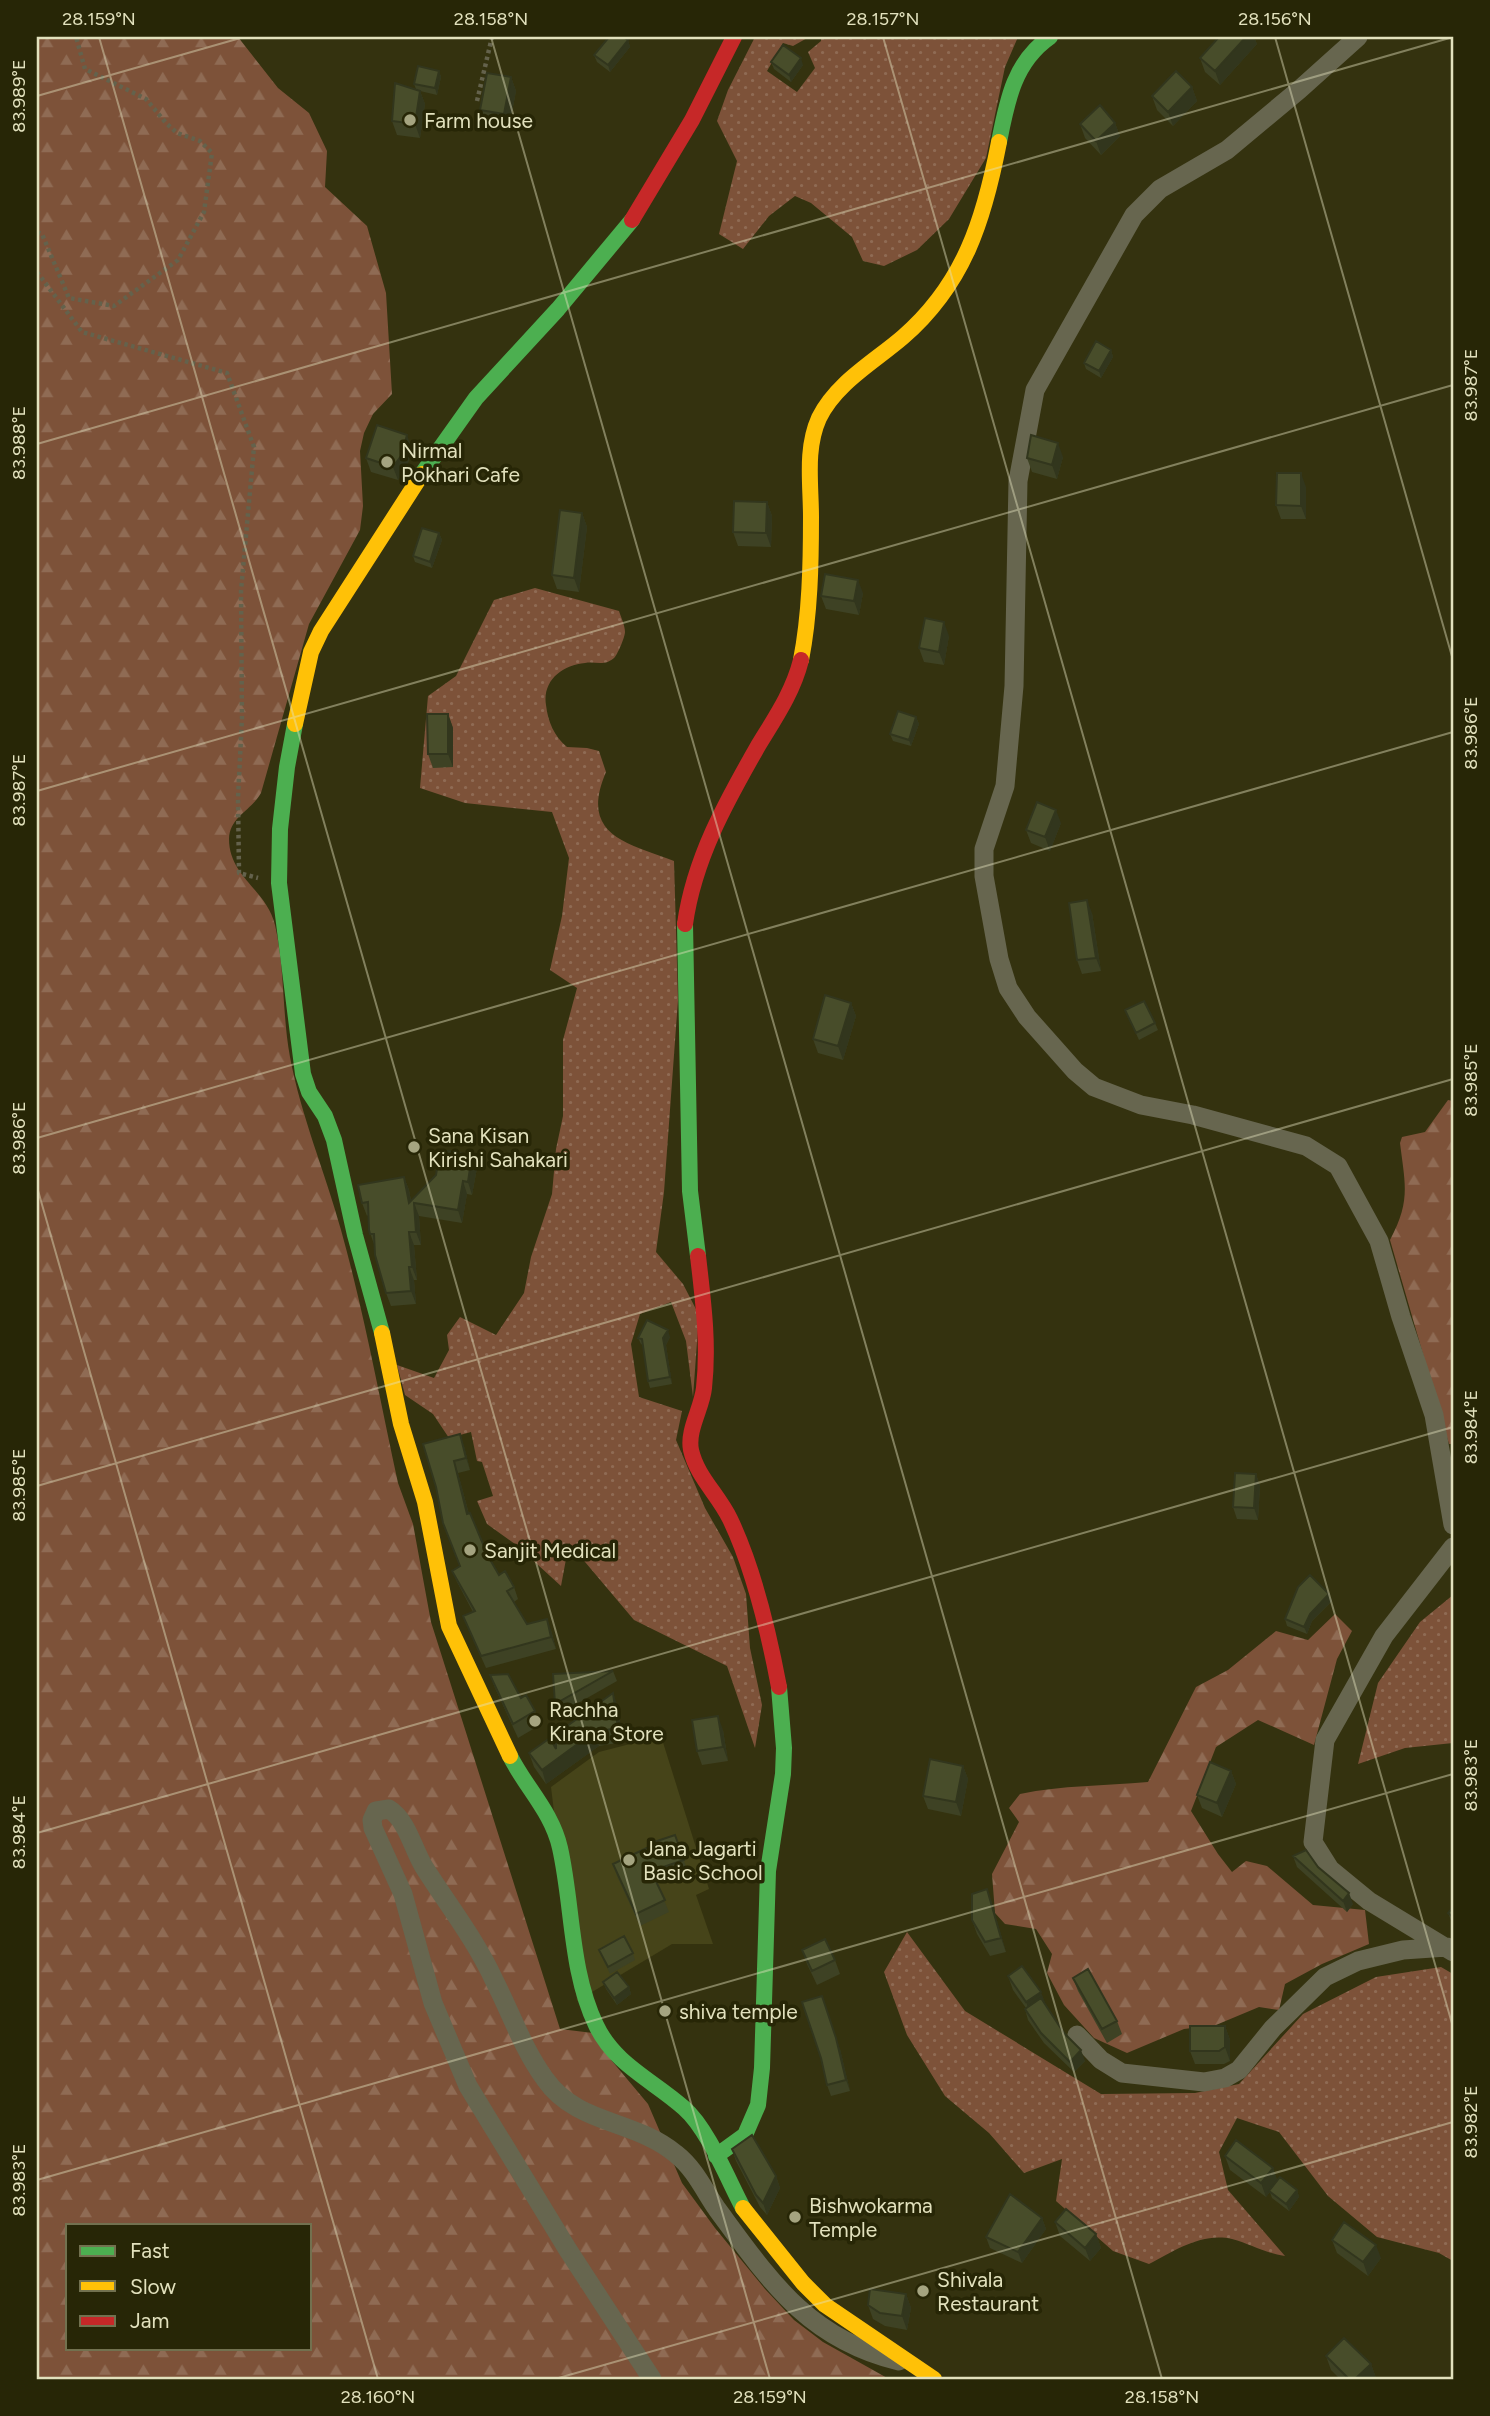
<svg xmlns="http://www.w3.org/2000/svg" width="1490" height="2416" viewBox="0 0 1490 2416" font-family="Figtree,sans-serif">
<defs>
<pattern id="grass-dots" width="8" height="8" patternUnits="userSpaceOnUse" patternTransform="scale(1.75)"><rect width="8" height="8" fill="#7d5239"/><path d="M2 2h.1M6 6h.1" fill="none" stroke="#8f6b54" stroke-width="1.8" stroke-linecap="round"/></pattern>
<pattern id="forest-firs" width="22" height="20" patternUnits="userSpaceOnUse" patternTransform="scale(1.75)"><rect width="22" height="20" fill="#7d5239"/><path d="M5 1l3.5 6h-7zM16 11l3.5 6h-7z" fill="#8f6b54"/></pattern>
</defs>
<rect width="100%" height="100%" fill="#34320f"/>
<path fill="#464419" d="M661,1736L709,1889L696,1895L713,1944H672L577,2001L551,1787L599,1752Z"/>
<path fill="url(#grass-dots)" d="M755,37H809L793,46L783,43L767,71L797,92L815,68L808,52L821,41V37H1018L1005,67L986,158L949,219L917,250L884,266L863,261L852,237L811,203L795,196L769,216L743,249L719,234L737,161L717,121L728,90Z
M535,588L619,611C621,617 625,626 625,632C625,637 618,653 615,657C605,667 596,661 585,663C562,665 542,681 546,705C548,722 554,736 567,747L587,748L599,751L606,772C579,835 626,843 674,861L678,1000L664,1192L656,1252L683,1284L699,1315L693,1397L686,1341L671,1302L640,1314L631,1344L639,1397L682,1411L676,1440L705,1508L733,1557L746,1594L750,1648L762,1705L755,1748L727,1666L634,1620L569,1543L561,1586L515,1544L487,1524L477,1501L493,1496L482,1462L477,1461L471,1432L449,1438L433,1414L405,1395L397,1365L434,1378L449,1350L447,1335L460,1317L496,1335L524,1293L531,1257L552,1194L556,1149L563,1116V1040L577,988L550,970L562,916L569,858L552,812L465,803L420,788L428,696L456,676L494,600Z
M1453,1595V1743L1405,1748L1358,1764L1378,1683L1420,1622Z
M907,1932L965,2011L1101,2094L1195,2093L1239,2084L1303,2014L1376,1977L1441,1967L1453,1974V2261L1439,2253L1377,2237L1328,2196L1279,2132L1237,2118L1219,2152L1228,2190L1285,2256C1264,2253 1251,2244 1232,2239C1202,2232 1174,2251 1149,2264L1113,2251L1056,2201L1062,2159L1024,2173L989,2133L945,2096L907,2035L884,1972Z"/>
<path fill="url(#forest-firs)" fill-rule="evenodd" d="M37,37H238L278,88L309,113L327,151L325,187L367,226L386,293L392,394L373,414L364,433L360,451L363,506L360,530L309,624L261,793C251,811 230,816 229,839C229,877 267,890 275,925C285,968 282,1014 290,1057C301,1116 325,1172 341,1230C364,1312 380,1400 398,1483L413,1524L431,1622L560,2029L593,2033L612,2061L648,2104L682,2183L715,2228L765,2289L794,2320L823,2342L889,2379H37ZM68,2225H310V2348H68Z
M1448,1100L1453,1101V1444H1449L1390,1240C1411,1201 1405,1184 1400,1143L1402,1137L1425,1132Z
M1335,1614L1352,1631L1337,1659L1314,1745L1258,1720L1216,1747L1191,1811L1218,1854L1232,1872L1246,1861L1267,1866L1313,1905L1365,1910L1369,1944L1322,1964L1285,1984L1279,2010L1259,2007L1216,2025L1184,2029L1127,2053L1094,2038L1064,2005L1047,1973L1052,1954L1036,1929L1005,1924L995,1913L992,1874L1019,1822L1009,1808L1020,1794C1062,1785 1105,1786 1148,1782L1196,1687L1228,1670L1276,1631L1308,1640Z"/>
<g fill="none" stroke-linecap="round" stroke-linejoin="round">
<path stroke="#64624c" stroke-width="4.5" stroke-dasharray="3.5 3.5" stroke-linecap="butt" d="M477,101L492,37
M37,232L42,234L69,298L114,306L178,260L204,212L212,153L200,141L177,133L166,123L146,99L85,69L76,37
M37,272L82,332L227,373L254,447L241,591L242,718L238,798L239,873L258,878"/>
<path stroke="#67664f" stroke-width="19" d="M1358,37L1299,90L1227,150L1160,189L1134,215L1035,390L1018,481L1014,686L1005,786L984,849V876L999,959L1008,988L1027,1017L1075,1071L1094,1087L1141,1105L1193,1115L1306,1146L1338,1166L1379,1241L1401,1317L1434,1415L1453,1525
M1453,1547L1384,1636L1325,1740L1313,1842L1330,1869L1369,1901L1453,1952
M1077,2035L1101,2060L1122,2073L1204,2082L1225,2078L1239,2070L1273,2028L1325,1977L1358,1961L1403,1950L1447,1947
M652,2379L568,2250L468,2086L433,2003L403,1894L373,1828L372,1820L376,1811L389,1809C407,1820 413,1849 424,1867C448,1905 475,1939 494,1980C511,2013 523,2049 545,2079C577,2125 634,2119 676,2154C695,2169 704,2190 717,2209C770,2281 808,2339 899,2361"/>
<path stroke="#4caf50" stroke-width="16" d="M999,142C1007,101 1014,62 1050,37
M422,474L476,398L558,309L632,220
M295,724L287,767L280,829L279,883L303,1074L309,1092L325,1116L334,1140L355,1235L382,1333
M685,924L690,1191L698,1256
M510,1756C526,1788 552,1812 560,1848C573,1906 570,1971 596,2025C614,2064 654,2081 684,2108C708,2129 728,2180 743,2208
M716,2156L745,2135L758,2105L762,2068L768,1871L783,1774L784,1748L779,1687"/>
<path stroke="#ffc107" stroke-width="16" d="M801,660C810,614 811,564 811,517C811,484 805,449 819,418C836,383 874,362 903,337C964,284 984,220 999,142
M295,724L311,652L321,631L422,474
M382,1333L401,1424L425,1502L449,1626L510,1756
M743,2208L803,2283L825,2305L934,2379"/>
<path stroke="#c62828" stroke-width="16" d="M632,220L692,120L734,37
M685,924C694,859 726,802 758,746C775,718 793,692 801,660
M698,1256C703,1300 709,1343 704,1388C702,1408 687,1430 691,1450C697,1477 718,1494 730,1519C753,1567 769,1634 779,1687"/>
</g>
<path fill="#3e4224" d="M1219,37H1254L1257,44L1220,85L1205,72L1200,58Z
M628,40L630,47L610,72L597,62L594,55Z
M771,62L803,65L791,82L774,69Z
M439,71L441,77L437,95L420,91L425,104L420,138L397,135L392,121L416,89L414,84Z
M511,77L516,91L509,128L485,123L480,110Z
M1192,87L1197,101L1173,126L1157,110L1152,96Z
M1115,123L1120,136L1101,155L1085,138L1080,124Z
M1111,350L1113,357L1101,378L1086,369L1084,363Z
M412,449L406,470L398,480L371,472L366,458Z
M1063,457L1057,479L1032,472L1027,458Z
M1306,487V519H1281L1276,505Z
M767,502L772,516L771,547L738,546L733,532Z
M582,513L587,527L579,592L557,589L552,575Z
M439,533L442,540L432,568L415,562L413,556Z
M863,593L859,615L826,609L821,596Z
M949,636L944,665L924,662L919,648Z
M448,714L453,728V767L433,768L428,754Z
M916,717L919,724L911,746L893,741L890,734Z
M1061,823L1050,851L1031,843L1026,830Z
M1092,913L1101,971L1082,974L1077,960Z
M851,1003L856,1016L843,1060L818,1053L813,1039Z
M1125,1010L1155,1023L1158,1030L1139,1040Z
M477,1168L472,1195L467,1194L462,1223L419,1216L421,1245H414L417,1280H414L416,1304L391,1306L386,1293L375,1247L369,1230L368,1215L367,1216L362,1203L404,1177L409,1190L411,1201Z
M670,1337L666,1345L672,1384L650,1388L648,1381L643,1345L641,1344L638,1338Z
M464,1446L470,1470L458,1473L469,1514L488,1556L499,1575L514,1587L518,1599L514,1602L527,1624L551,1630L556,1649L486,1668L463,1616L473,1612L457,1582L452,1571L460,1566L436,1487Z
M1256,1474L1260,1486L1258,1520L1237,1519L1233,1507Z
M1332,1601L1312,1621L1307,1634L1287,1626L1285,1619Z
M613,1671L617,1681L559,1714L555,1704Z
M490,1675L521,1698L535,1711L540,1725L518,1738L495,1688Z
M618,1707L623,1742L599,1746L546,1784L534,1767L529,1753L556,1749Z
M723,1730L728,1761L702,1765L697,1751Z
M963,1766L968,1779L961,1816L928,1809L923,1796Z
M1231,1771L1236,1784L1222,1817L1202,1808L1197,1795Z
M675,1835L688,1872L657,1883L669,1912L640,1926L617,1876L613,1864Z
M1293,1856L1353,1904L1347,1912L1297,1867Z
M987,1889L1006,1952L990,1956L977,1934L972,1920Z
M1453,1907V1925L1448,1913Z
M599,1950L633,1953L635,1960L610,1974Z
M802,1950L835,1960L840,1974L817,1985L807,1964Z
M1008,1976L1046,2005L1064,2033L1085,2061L1074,2072L1044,2043L1028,2020L1025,2009L1026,2008L1013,1990Z
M1073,1978L1117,2021L1122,2034L1107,2043L1078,1991Z
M603,1982L629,1987L631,1994L617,2005L606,1989Z
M1225,2026L1230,2040V2061L1224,2064H1195L1190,2051Z
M840,2049L850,2091L831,2096L827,2085Z
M732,2149L776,2176L780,2188L767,2215L760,2207L736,2161Z
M1225,2156L1273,2168L1277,2180L1297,2190L1299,2197L1289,2211L1272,2198L1270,2192L1266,2197L1230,2170Z
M1042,2218L1046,2229L1022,2263L990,2248L986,2237Z
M1055,2222L1096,2234L1101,2248L1090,2261L1060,2236Z
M1332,2240L1381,2258L1368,2276L1337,2253Z
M906,2294L911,2308L907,2330L885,2326L873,2319L868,2305Z
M1326,2356L1371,2364L1376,2378L1374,2379H1340L1331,2370Z"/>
<path fill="#32361d" d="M1246,37H1254L1257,44L1220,85L1215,71Z
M628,40L630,47L610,72L608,65Z
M801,58L803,65L791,82L789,75Z
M439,71L441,77L437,95L435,88Z
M511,77L516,91L509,128L504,114Z
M1192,87L1197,101L1173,126L1168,112Z
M420,91L425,104L420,138L415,124Z
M1115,123L1120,136L1101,155L1096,141Z
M1111,350L1113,357L1101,378L1099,371Z
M407,435L412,449L406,470L398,480L393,467Z
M1058,443L1063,457L1057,479L1052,465Z
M1301,473L1306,487V519L1301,506Z
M767,502L772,516L771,547L766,533Z
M582,513L587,527L579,592L574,578Z
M439,533L442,540L432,568L430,562Z
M858,580L863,593L859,615L854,601Z
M944,622L949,636L944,665L939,652Z
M448,714L453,728V767L448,754Z
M916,717L919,724L911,746L909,740Z
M1056,810L1061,823L1050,851L1045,837Z
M1087,900L1092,913L1101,971L1096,958Z
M851,1003L856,1016L843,1060L838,1046Z
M472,1155L477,1168L472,1195L468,1182Z
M404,1177L409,1190L414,1216L409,1203Z
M463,1181L467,1194L462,1223L458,1210Z
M414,1203L419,1216L421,1245L416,1232Z
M409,1232L414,1245L417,1280L412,1267Z
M409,1267L414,1280L416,1304L411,1291Z
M668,1330L670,1337L666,1345L672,1384L670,1377L663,1338Z
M460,1434L464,1446L470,1470L466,1458Z
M454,1461L458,1473L472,1526L467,1514Z
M1256,1474L1260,1486L1258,1520L1254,1508Z
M1329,1594L1332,1601L1312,1621L1307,1634L1304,1627L1310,1614Z
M547,1619L551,1630L556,1649L551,1637Z
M613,1693L618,1707L623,1742L618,1728Z
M718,1716L723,1730L728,1761L723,1747Z
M594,1732L599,1746L546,1784L542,1770Z
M963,1766L968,1779L961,1816L956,1802Z
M1231,1771L1236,1784L1222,1817L1217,1803Z
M987,1889L992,1903L1006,1952L1001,1938Z
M1349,1893L1353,1904L1347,1912L1343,1901Z
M629,1987L631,1994L617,2005L614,1998Z
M1041,1992L1046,2005L1031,2016L1026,2002Z
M822,1996L840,2049L850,2091L846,2080Z
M1225,2026L1230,2040V2061L1225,2047Z
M1081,2050L1085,2061L1074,2072L1070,2062Z
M1273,2168L1278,2182L1266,2197L1261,2183Z
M776,2176L780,2188L767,2215L763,2203Z
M1297,2190L1299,2197L1289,2211L1286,2204Z
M1042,2218L1046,2229L1022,2263L1018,2252Z
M1096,2234L1101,2248L1090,2261L1085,2248Z
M1376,2245L1381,2258L1368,2276L1363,2262Z
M906,2294L911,2308L907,2330L902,2316Z
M1371,2364L1376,2378L1374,2379H1355Z"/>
<path fill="#484d2a" stroke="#32361d" stroke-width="2" d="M609,37H623L628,40L608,65L594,55Z
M1219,37H1246L1215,71L1200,58Z
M783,45L801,58L789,75L771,62Z
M418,66L439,71L435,88L414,84Z
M1176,71L1192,87L1168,112L1152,96Z
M487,73L511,77L504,114L480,110Z
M395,83L420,91L415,124L392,121Z
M1100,105L1115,123L1096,141L1080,124Z
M1096,341L1111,350L1099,371L1084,363Z
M377,425L407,435L401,456L393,467L366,458Z
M1031,435L1058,443L1052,465L1027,458Z
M1277,473H1301V506L1276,505Z
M734,501L767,502L766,533L733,532Z
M560,510L582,513L574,578L552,575Z
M422,528L439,533L430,562L413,556Z
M825,574L858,580L854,601L821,596Z
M925,618L944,622L939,652L919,648Z
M898,711L916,717L909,740L890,734Z
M427,714H448V754H428Z
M1037,802L1056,810L1045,837L1026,830Z
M1087,900L1096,958L1077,960L1069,903Z
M825,995L851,1003L838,1046L813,1039Z
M1144,1001L1155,1023L1136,1033L1125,1010Z
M440,1150L472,1155L468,1182L463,1181L458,1210L414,1203L416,1232H409L412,1267H409L411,1291L386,1293L375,1255L374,1234H370L369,1230L368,1202L362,1203L358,1185L404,1177L409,1203L436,1175Z
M647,1320L668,1330L663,1338L670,1377L648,1381L642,1339L638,1338Z
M460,1434L466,1458L454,1461L467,1514L470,1513L488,1556L499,1575L505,1571L514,1587L507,1591L527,1624L547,1619L551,1637L481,1656L463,1616L475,1611L452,1571L460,1566L443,1523L436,1487L423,1444Z
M1235,1473L1256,1474L1254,1508L1233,1507Z
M1310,1575L1329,1594L1310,1614L1304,1627L1285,1619L1298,1587Z
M613,1671L555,1704L553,1674Z
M508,1674L521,1698L526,1695L535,1711L513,1724L490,1675Z
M613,1693L618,1728L594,1732L542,1770L529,1753L550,1738L556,1749V1734Z
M718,1716L723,1747L697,1751L692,1720Z
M930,1759L963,1766L956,1802L923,1796Z
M1210,1762L1231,1771L1217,1803L1197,1795Z
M675,1835L684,1860L651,1871L665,1900L636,1914L613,1864L651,1846V1843Z
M1306,1850L1318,1867L1349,1893L1343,1901L1293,1856Z
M987,1889L1001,1938L985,1942L972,1920V1894Z
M1453,1907V1917L1448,1913Z
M624,1936L633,1953L608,1967L599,1950Z
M825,1939L835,1960L812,1971L802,1950Z
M1022,1966L1041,1992L1026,2002L1008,1976Z
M1088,1969L1117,2021L1102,2029L1073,1978Z
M617,1972L629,1987L614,1998L603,1982Z
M822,1996L836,2038L846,2080L827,2085L821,2058L802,2002Z
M1041,1998L1064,2033L1081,2050L1070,2062L1041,2033L1025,2009Z
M1190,2026H1225V2047L1219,2051H1190Z
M752,2135L776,2176L763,2203L756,2195L732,2149Z
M1236,2140L1273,2168L1261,2183L1225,2156Z
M1280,2177L1297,2190L1286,2204L1269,2191Z
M1010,2194L1042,2218L1018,2252L986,2237Z
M1066,2209L1096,2234L1085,2248L1055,2222Z
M1344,2222L1376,2245L1363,2262L1332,2240Z
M870,2289L906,2294L902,2316L880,2313L868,2305Z
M1344,2338L1371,2364L1355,2379H1349L1326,2356Z"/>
<path fill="none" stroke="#e2e1bd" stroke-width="2" stroke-opacity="0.45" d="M99,37L770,2379M491,37L1162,2379M883,37L1453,2027M1275,37L1453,660M37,96L244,37M37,444L1453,37M37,791L1453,385M37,1138L1453,732M37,1187L378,2379M37,1486L1453,1079M37,1833L1453,1427M37,2180L1453,1774M555,2379L1453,2122"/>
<g fill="#a5a480" stroke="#272606" stroke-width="2.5">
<circle cx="410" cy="120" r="7"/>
<circle cx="387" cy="462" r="7"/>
<circle cx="414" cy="1147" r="7"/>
<circle cx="470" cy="1550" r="7"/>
<circle cx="535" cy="1721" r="7"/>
<circle cx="629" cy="1860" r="7"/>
<circle cx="665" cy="2011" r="7"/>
<circle cx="795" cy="2217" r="7"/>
<circle cx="923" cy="2291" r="7"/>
</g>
<g text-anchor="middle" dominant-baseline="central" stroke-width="7" stroke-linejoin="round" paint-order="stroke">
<g font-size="21" fill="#e2e1bd" stroke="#272606" text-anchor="start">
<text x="424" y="120">Farm house</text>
<text x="401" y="450">Nirmal<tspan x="401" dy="24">Pokhari Cafe</tspan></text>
<text x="428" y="1135">Sana Kisan<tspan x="428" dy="24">Kirishi Sahakari</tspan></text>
<text x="484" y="1550">Sanjit Medical</text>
<text x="549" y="1709">Rachha<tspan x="549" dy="24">Kirana Store</tspan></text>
<text x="643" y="1848">Jana Jagarti<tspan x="643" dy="24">Basic School</tspan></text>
<text x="679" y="2011">shiva temple</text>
<text x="809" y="2205">Bishwokarma<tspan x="809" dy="24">Temple</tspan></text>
<text x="937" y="2279">Shivala<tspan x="937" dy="24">Restaurant</tspan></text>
</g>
</g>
<rect width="1490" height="2416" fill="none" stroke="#272606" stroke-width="77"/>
<rect x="66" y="2224" width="245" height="126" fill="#272606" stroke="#72714f" stroke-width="2"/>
<rect x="80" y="2246" width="35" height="10" fill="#4caf50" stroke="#72714f" stroke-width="2"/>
<text x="130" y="2258" font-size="21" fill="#e2e1bd">Fast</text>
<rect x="80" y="2281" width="35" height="10" fill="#ffc107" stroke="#72714f" stroke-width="2"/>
<text x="130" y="2294" font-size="21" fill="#e2e1bd">Slow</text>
<rect x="80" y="2316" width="35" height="10" fill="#c62828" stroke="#72714f" stroke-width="2"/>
<text x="130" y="2328" font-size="21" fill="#e2e1bd">Jam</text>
<rect x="38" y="38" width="1414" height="2340" fill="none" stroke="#e2e1bd" stroke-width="2.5"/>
<g font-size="18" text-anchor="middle" fill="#e2e1bd">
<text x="99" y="25">28.159°N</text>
<text x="491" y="25">28.158°N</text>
<text x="883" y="25">28.157°N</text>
<text x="1275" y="25">28.156°N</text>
<text transform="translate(19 96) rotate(-90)" y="6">83.989°E</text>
<text transform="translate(1471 385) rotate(-90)" y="6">83.987°E</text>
<text transform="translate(19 443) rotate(-90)" y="6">83.988°E</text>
<text transform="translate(1471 733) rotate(-90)" y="6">83.986°E</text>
<text transform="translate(19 790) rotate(-90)" y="6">83.987°E</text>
<text transform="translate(1471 1080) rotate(-90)" y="6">83.985°E</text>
<text transform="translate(19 1138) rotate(-90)" y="6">83.986°E</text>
<text transform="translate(1471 1427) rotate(-90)" y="6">83.984°E</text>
<text transform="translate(19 1485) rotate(-90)" y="6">83.985°E</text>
<text transform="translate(1471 1775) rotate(-90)" y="6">83.983°E</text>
<text transform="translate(19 1832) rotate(-90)" y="6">83.984°E</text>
<text transform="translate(1471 2122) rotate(-90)" y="6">83.982°E</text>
<text transform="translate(19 2180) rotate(-90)" y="6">83.983°E</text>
<text x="378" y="2403">28.160°N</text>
<text x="770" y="2403">28.159°N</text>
<text x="1162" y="2403">28.158°N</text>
</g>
</svg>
